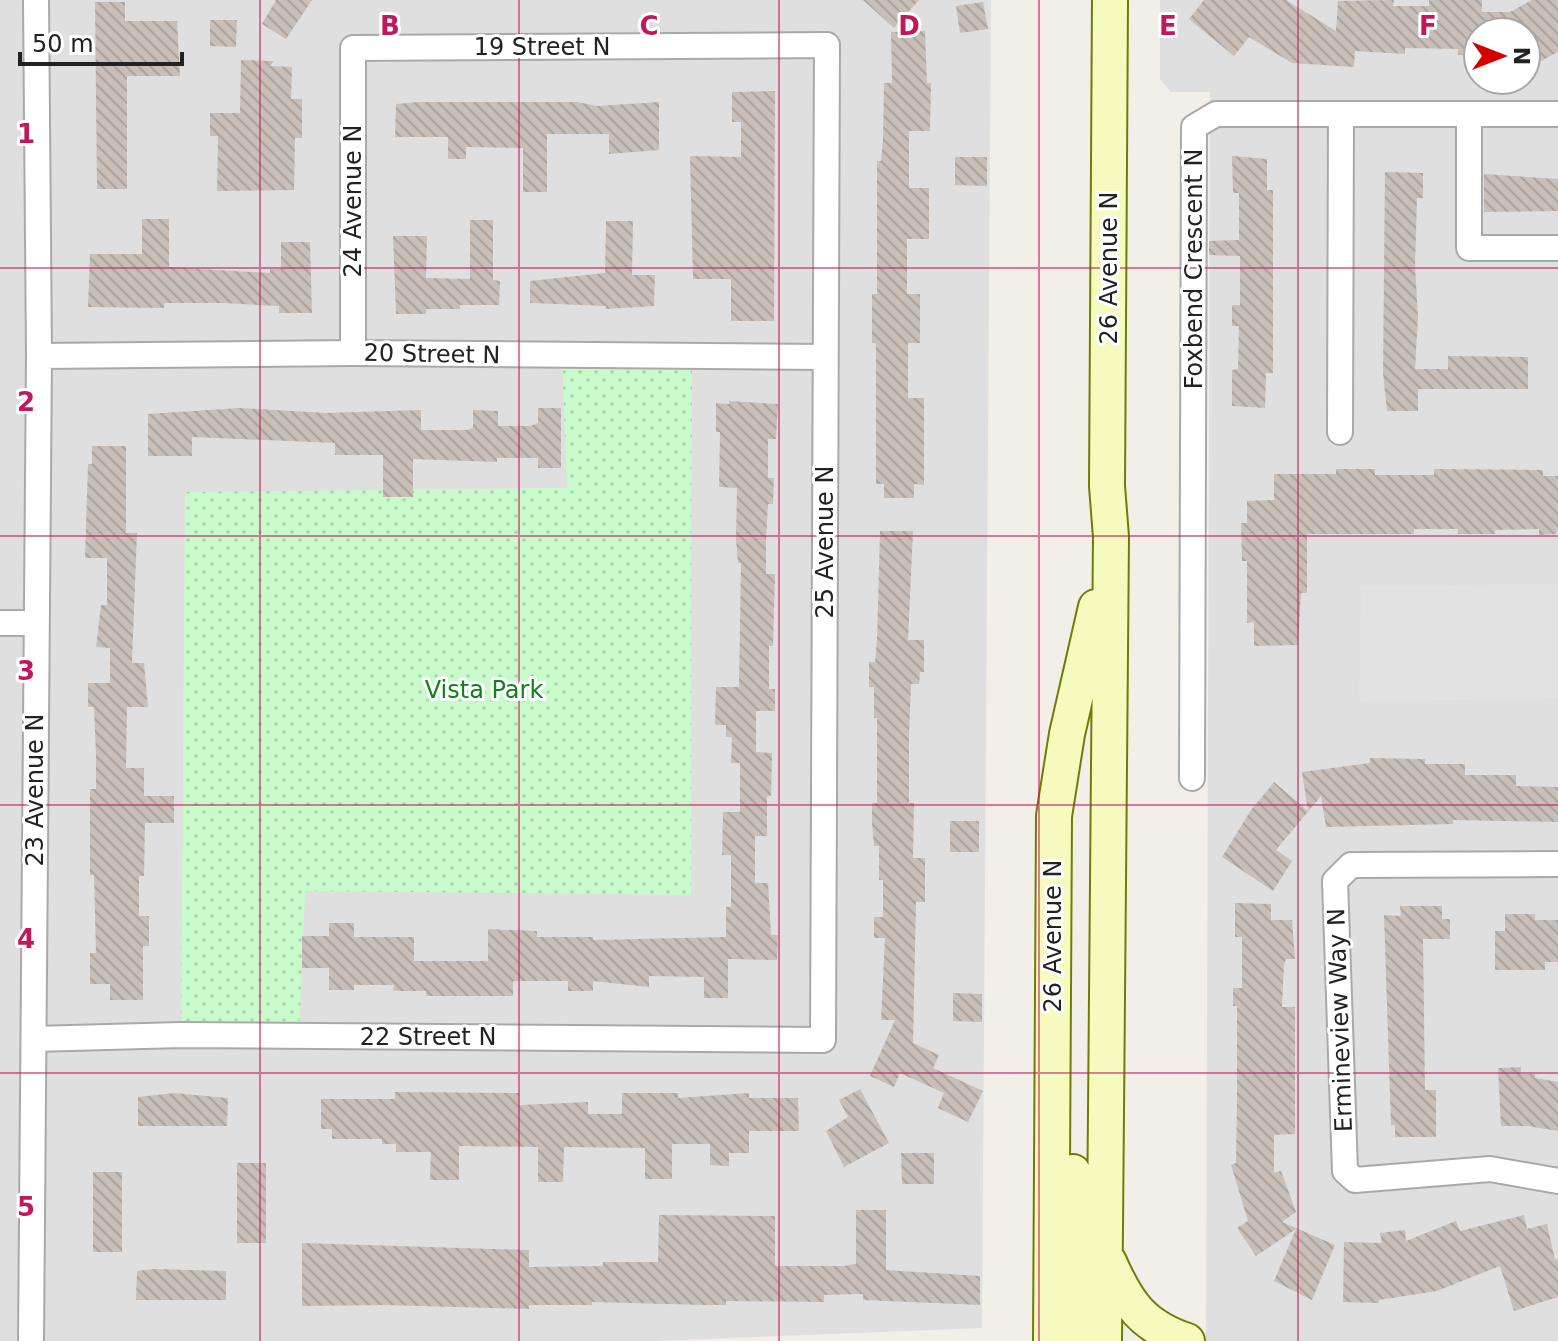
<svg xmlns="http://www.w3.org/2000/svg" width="1558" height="1341" viewBox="0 0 1558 1341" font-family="'DejaVu Sans',sans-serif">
<defs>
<pattern id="park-dots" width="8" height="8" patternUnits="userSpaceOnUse" patternTransform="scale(2)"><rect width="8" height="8" fill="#c8facc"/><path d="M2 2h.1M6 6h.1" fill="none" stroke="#acd6af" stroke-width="1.8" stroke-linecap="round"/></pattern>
<pattern id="building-back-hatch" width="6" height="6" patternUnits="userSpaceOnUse" patternTransform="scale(2)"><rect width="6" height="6" fill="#c7bfb8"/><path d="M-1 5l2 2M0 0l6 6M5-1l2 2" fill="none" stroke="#aba49e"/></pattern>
</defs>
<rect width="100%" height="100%" fill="#f2efe9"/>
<path fill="#e0dfdf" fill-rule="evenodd" d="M0,0H991L982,1328L654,1341H0Z
M1160,0H1558V1341H1206L1210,92H1171L1160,79ZM1478,32H1526V80H1478Z"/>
<path fill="url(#park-dots)" d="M562,355L692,356L691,895L305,891L299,1036L181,1035L185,492L567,488Z"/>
<path fill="#e2e2e2" d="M1558,584V699L1359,701L1361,586Z"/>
<path fill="url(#building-back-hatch)" d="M276,0H312L286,39L262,24Z
M863,0H919L894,28Z
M1204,0H1286L1336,31L1338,1L1394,0L1393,6H1429V0H1482V12H1510L1532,0H1558V52L1526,69V32H1478V55H1458V49L1405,48V54L1355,51L1354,67L1292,63L1249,37L1234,56L1189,19Z
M95,2H125V21H177L180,76H127V189H97Z
M983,2L988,29L960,33L956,6Z
M210,20H237L236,47L210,46Z
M925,31L927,83H931L930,131H909V188H929V239H907V294H920V343H908V398H924V485L914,484V498H884V484H876V343H872V294H877V161H881L883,139L884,83H892L891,32Z
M241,60L274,61L270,66L292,67L291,99H302V138H295L294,190L217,191L218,136H210V113H240Z
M775,91L774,321H731V279H693L690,156L741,157V122H732V92Z
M419,102H577L597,106L659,102V150L609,154V134H547V192H523V148L466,147V159H448V137H395L396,104Z
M1232,156L1267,159V190H1273V373H1266L1265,408L1232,406V370L1238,369L1239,326H1232V305H1240V256L1209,255V241L1239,240V193H1233Z
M955,157H987V186L955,185Z
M1385,172L1423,173V198H1417L1415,266L1418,318L1415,369H1448V356L1528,357V389H1418V411H1387L1383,373Z
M1484,174L1558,179V211L1484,212Z
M142,219H169V267L270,273V269H281V242H310L312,313H279V306L222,303H164V308L88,307L90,254H142Z
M470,220H493V280L500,281L499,305H460V309H426V314H396L393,236H427L426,278L470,279Z
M606,221H633L632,275H655L654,306L606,309V306L530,303V281L605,273Z
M729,401L778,404L776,439H768V478H774L773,504H768L766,541V574H775L773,646H769V689H775V711H756V752L772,753L771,796H767V836H755V883H768L771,935H778L777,960L728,959V998H704V977L649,976V987L593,981V991H568V981H513V996H426V991H393L394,985H354V990H329V968H302V936H329V923H354V937H414V961H488V929L537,931V937H593V940L726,937V907H731V855H722L723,812H740V763H731L732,737H726V725H715L716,687H739L741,563H738L736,540L737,488L719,487L720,432H716V403L729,404Z
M239,408L325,413L421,410V430H467L473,428V410L498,411V426H530L538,423V408H561V468H538V458H497V462L413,459V497H383V455H335V443L192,437V456H148V414Z
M92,446H126V533H137L132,663H144L148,707H127L126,768H144V796H174V823H145L144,876H139V916H149V946H143V1000H110V984H90V953H96L94,875H90V789H96V756L94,707H88V683H110V648L96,647L101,605H107V558H85L88,464H92Z
M1336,469H1375V475H1434V469L1543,470V476H1558V529L1556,534L1539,535V529L1495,530V534H1458V529H1414V534H1307V593H1301L1298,645L1254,646V622L1247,623V561H1242L1241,523H1247V501L1274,500V474H1336Z
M880,531H913L908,640H924V672H920L919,684H911L909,736V803H914L913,858H925V902H916L913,1043L939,1055L933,1068L983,1091L968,1122L938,1108L944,1093L900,1073L894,1087L870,1076L895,1020H881L885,938H874V917H883V880H879V846H874L872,823V803H877V718H874V687H869V662H875L877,640Z
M1370,758L1425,759V764H1465V775H1516V786L1558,787V822L1453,820V824L1326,827L1321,796L1276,850L1292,861L1273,891L1222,857L1251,810L1274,782L1308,811L1302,772L1370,763Z
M950,821H979V852H950Z
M1235,903L1271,904V920H1292L1295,959H1286L1284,964L1282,1007H1295V1134L1274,1135V1173L1281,1171L1296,1212L1282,1222L1335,1245L1312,1300L1274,1281L1296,1229L1256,1256L1237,1228L1248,1221L1231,1165L1236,1163L1237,1103V1006H1233V988H1242V937H1235Z
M1400,906H1442V919H1450V939H1423L1425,1090H1436V1137H1395V1125H1391L1384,915L1401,916Z
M1505,914H1535V920H1558V962H1545V970H1495V931H1505Z
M953,993L982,994V1022L953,1021Z
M1521,1067V1074H1535V1078L1558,1082V1131L1528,1126H1501L1498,1068Z
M860,1089L889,1143L844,1167L826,1131L848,1117L839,1100Z
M395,1092L519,1093V1105L588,1102V1114H622V1093H678V1098L749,1093V1098H798L799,1131H749V1153H729V1166L710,1165V1144H672V1179H645V1148L564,1147L563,1182H538V1147L459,1146V1180H430L431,1152H396V1144H382V1139H332V1129H321V1099H395Z
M174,1093L228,1098L227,1126H138V1097Z
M901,1153H934V1184H902Z
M237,1163H266V1243H237Z
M93,1172H122V1252H93Z
M856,1210H886V1270L980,1276V1305L863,1300V1294L824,1295V1302L726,1301V1305H703L592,1302V1305H529V1309L384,1305L302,1306V1243L529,1250V1267L603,1266V1262H658L659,1215L775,1216V1266H843L856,1264Z
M1524,1215L1527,1229L1547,1224L1555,1260L1558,1259V1297L1514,1311L1500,1266L1437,1291L1379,1300V1303L1343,1302L1344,1242L1382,1243L1380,1233L1405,1230L1406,1241L1456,1221L1460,1231Z
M154,1269L226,1271V1300H136L137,1271Z"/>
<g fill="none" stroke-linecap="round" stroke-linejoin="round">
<g stroke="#a9a9a9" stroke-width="28">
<path id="minor" d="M1469,114V248H1558
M39,356L353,353L825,357
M1340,432L1341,114
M0,623H36
M1192,778L1194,127L1216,114H1558
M1558,864L1351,865L1335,881L1345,1171L1355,1180L1490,1169L1558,1181
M34,1039L181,1035L823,1040L827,45L353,48V353
M31,1341L39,356L36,0"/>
</g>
<g stroke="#707d05" stroke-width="38">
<path id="secondary" d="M1073,1172L1078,1315L1086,1341
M1109,1262C1127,1303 1142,1326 1187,1341
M1051,1341L1054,816L1067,734L1096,607
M1104,1341L1111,537L1107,486L1110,0"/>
</g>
<use href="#minor" stroke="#fff" stroke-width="24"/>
<use href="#secondary" stroke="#f7fabf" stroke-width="34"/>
</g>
<path fill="none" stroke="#c2185b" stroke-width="2" stroke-opacity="0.55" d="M260,0V1341M519,0V1341M779,0V1341M1039,0V1341M1298,0V1341M0,268H1558M0,536H1558M0,805H1558M0,1073H1558"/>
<g text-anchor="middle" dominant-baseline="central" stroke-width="6" stroke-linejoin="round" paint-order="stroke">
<g font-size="24" fill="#222" stroke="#fff">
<text x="542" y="47">19 Street N</text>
<text transform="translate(353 201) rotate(-90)">24 Avenue N</text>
<text transform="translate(1109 268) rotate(-90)">26 Avenue N</text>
<text transform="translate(1194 269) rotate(-90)">Foxbend Crescent N</text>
<text transform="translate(432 354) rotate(1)">20 Street N</text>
<text transform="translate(825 542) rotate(-90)">25 Avenue N</text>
<text transform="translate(35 790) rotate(-90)">23 Avenue N</text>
<text transform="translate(1053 936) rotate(-90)">26 Avenue N</text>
<text transform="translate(1340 1020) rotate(-92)">Ermineview Way N</text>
<text x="428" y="1037">22 Street N</text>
</g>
<g font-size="24" fill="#0c8416" stroke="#fff">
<text x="484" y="690">Vista Park</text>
</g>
</g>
<g font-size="26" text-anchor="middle" font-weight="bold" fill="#c2185b" stroke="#fff" stroke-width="6" stroke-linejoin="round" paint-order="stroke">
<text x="390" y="35">B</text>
<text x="649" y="35">C</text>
<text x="909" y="35">D</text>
<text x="1168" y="35">E</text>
<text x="1428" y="35">F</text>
<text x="26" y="143">1</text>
<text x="26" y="411">2</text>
<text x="26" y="680">3</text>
<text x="26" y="948">4</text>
<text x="26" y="1216">5</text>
</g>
<g transform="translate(1502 56) rotate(90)"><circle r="38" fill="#ffffff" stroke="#a7a7a7" stroke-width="2"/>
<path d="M0-6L14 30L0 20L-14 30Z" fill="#d40000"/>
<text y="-12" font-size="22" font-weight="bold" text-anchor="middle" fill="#222222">N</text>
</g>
<path d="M20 52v12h162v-12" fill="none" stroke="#222222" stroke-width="4"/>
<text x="32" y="52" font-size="24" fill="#222222" stroke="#ffffff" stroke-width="6" paint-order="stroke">50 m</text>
</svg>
